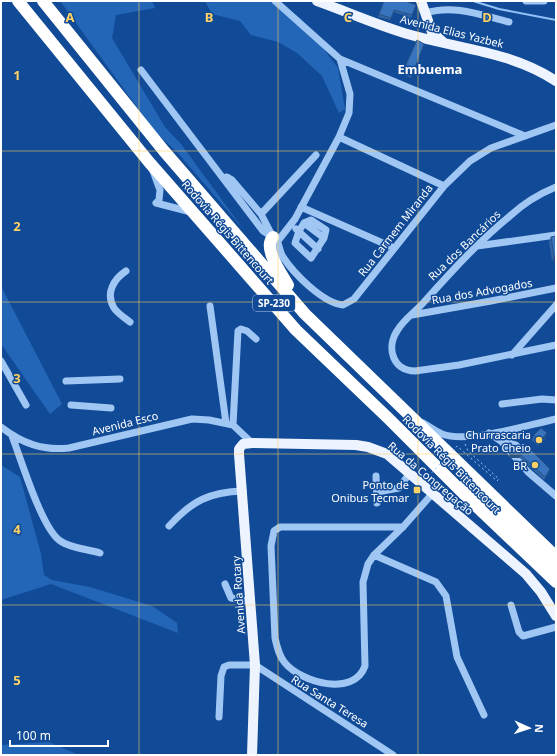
<svg xmlns="http://www.w3.org/2000/svg" width="557" height="756" viewBox="0 0 557 756" font-family="'Noto Sans',sans-serif">
<rect width="100%" height="100%" fill="#114b97"/>
<path fill="#2365b6" d="M60,1H152L155,8L116,15L112,38L165,127L181,144L244,230L177,152L155,132Z
M205,1H276L301,19L338,68L345,109L339,113L322,76L297,53L278,42L251,35L240,21L212,14Z
M1,286L62,404L50,414L1,344Z
M1,465L20,477L41,554L44,575L52,580L90,587L152,606L177,623L178,633L51,584L1,600Z
M49,742L79,755H1V745Z"/>
<g fill="none" stroke-linecap="round" stroke-linejoin="round">
<path stroke="#92c1f7" stroke-width="2" d="M473,1L499,9L556,20"/>
<path stroke="#a0c6f4" stroke-width="1" stroke-dasharray="2 3" stroke-linecap="butt" d="M465,444L468,451L499,479"/>
<path stroke="#a0c6f4" stroke-width="7" d="M275,1L340,59L350,94L349,113L339,137L295,219L277,242
M526,1H544
M425,13C454,4 481,15 509,22
M340,59L525,136
M141,70L263,231C268,234 275,238 278,243C280,248 280,253 283,257C294,274 323,303 343,305L354,299L444,186L470,161L491,148L556,125
M339,137L444,186
M153,171L160,190L159,200L156,203L191,212
M223,178L227,177L232,180L261,214L273,237
M556,187C539,194 523,204 510,216C478,242 451,272 424,302C415,312 403,320 397,331C386,348 393,371 415,371L459,365L556,345
M301,207L394,248
M261,214L316,155
M304,223L324,238L311,258L295,243L299,231Z
M304,223L311,220L326,230L324,238
M296,229L318,249
M477,246L556,235
M126,271C114,279 105,293 114,308C117,313 125,318 130,322
M210,306L226,423
M412,315L491,301L556,288
M512,355L556,305
M1,361L26,405
M66,381L120,379
M502,404L542,399L556,400
M71,405L111,408
M423,423C429,426 435,431 442,434C469,444 527,425 556,419
M233,425L238,331L241,329L247,331L256,339
M1,427C22,443 42,451 69,448L192,419L209,420L233,425L252,443
M489,433L501,441L528,472L556,496
M12,436C21,459 41,526 59,540C69,548 87,549 100,553
M502,441L516,445L522,452
M376,476L377,503
M377,492L399,488L409,474
M169,526C192,501 209,492 243,491
M403,527H280L274,531L271,546L275,638C277,647 279,656 285,663C302,683 354,697 365,666L363,582L368,564L374,555L403,527L432,494
M374,555L436,582L446,596L457,657L484,715
M225,584L231,598L251,602
M511,605L519,632L523,636L556,627
M219,717L221,676L224,667L229,665H255L393,755"/>
<path stroke="#edf4ff" stroke-width="10" d="M317,1C348,12 379,26 411,35C461,49 512,52 556,81
M421,1L432,32L443,42
M252,755L255,665L239,454V449L243,444L252,443L356,445L368,447L387,454L526,574L541,592L556,616"/>
<path stroke="#fff" stroke-width="12" d="M18,1L149,162L296,330L389,419L473,503L556,582
M43,1L164,151L305,314L556,557
M273,237C262,248 282,274 288,285
M466,483L556,570"/>
<path stroke="#a0c6f4" stroke-width="1" stroke-dasharray="2 3" stroke-linecap="butt" d="M425,480L457,446L497,481L499,479"/>
</g>
<path fill="#3165a4" d="M384,1L416,5L411,18L394,12L390,20L378,17Z
M424,44L411,78L402,74L405,67Z
M556,236V260L552,261L549,242L551,237Z
M534,435L545,439L538,446L532,440Z
M511,446L549,472L544,480L520,458H509L510,448Z"/>
<path fill="#285286" d="M556,255V260L552,261L554,256Z
M547,433L545,439L538,446L540,441Z
M510,455H521L520,458H509Z"/>
<path fill="#3975bf" stroke="#285286" d="M384,1H405L416,5L412,15L394,10L391,18L379,14Z
M417,40L424,44L414,70L405,67Z
M556,236V255L554,256L551,237Z
M541,428L547,433L540,441L534,435Z
M526,445L550,469L545,477L521,455H510L511,446Z"/>
<path fill="none" stroke="#ffd263" stroke-width="1" stroke-opacity="0.55" d="M139,1V755M278,1V755M418,1V755M1,151H556M1,302H556M1,454H556M1,605H556"/>
<g fill="#ffd263" stroke="#114b97" stroke-width="1.5">
<circle cx="539" cy="440" r="4"/>
<circle cx="535" cy="465" r="4"/>
<rect x="413" y="486" width="8" height="8" rx="2"/>
</g>
<g text-anchor="middle" dominant-baseline="central" stroke-width="3" stroke-linejoin="round" paint-order="stroke">
<rect fill="#114b97" stroke="#b8c9e0" stroke-width="1" x="253" y="295" width="42" height="16" rx="3"/>
<g font-size="10" font-weight="bold" fill="#fff">
<text x="274" y="303">SP-230</text>
</g>
<g font-size="11" fill="#fff" stroke="#114b97">
<text transform="translate(452 31) rotate(14)">Avenida Elias Yazbek</text>
<text transform="translate(395 230) rotate(-52)">Rua Carmem Miranda</text>
<text transform="translate(228 232) rotate(49)">Rodovia Régis Bittencourt</text>
<text transform="translate(464 245) rotate(-44)">Rua dos Bancários</text>
<text transform="translate(482 291) rotate(-10)">Rua dos Advogados</text>
<text transform="translate(125 423) rotate(-14)">Avenida Esco</text>
<text transform="translate(452 464) rotate(45)">Rodovia Régis Bittencourt</text>
<text transform="translate(431 478) rotate(40)">Rua da Congregação</text>
<text transform="translate(238 595) rotate(-94)">Avenida Rotary</text>
<text transform="translate(330 701) rotate(32)">Rua Santa Teresa</text>
</g>
<g font-size="11" fill="#fff" stroke="#114b97" text-anchor="end">
<text x="531" y="434">Churrascaria<tspan x="531" dy="13">Prato Cheio</tspan></text>
<text x="527" y="465">BR</text>
<text x="409" y="484">Ponto de<tspan x="409" dy="13">Onibus Tecmar</tspan></text>
</g>
<g font-size="13" font-weight="bold" fill="#fff" stroke="#114b97">
<text x="430" y="69">Embuema</text>
</g>
</g>
<g font-size="13" text-anchor="middle" font-weight="bold" fill="#ffd263" stroke="#114b97" stroke-width="3" stroke-linejoin="round" paint-order="stroke">
<text x="70" y="22">A</text>
<text x="209" y="22">B</text>
<text x="348" y="22">C</text>
<text x="487" y="22">D</text>
<text x="17" y="80">1</text>
<text x="17" y="231">2</text>
<text x="17" y="383">3</text>
<text x="17" y="534">4</text>
<text x="17" y="685">5</text>
</g>
<rect width="557" height="756" fill="none" stroke="#ffffff" stroke-width="4"/>
<g transform="translate(529 728) rotate(93)" stroke="#114b97" stroke-width="3" paint-order="stroke">
<path d="M0-3L7 15L0 10L-7 15Z" fill="#ffffff"/>
<text y="-6" font-size="11" font-weight="bold" text-anchor="middle" fill="#ffffff">N</text>
</g>
<path d="M10 740v6h98v-6" fill="none" stroke="#ffffff" stroke-width="2"/>
<text x="16" y="740" font-size="12" fill="#ffffff" stroke="#114b97" stroke-width="3" paint-order="stroke">100 m</text>
</svg>
